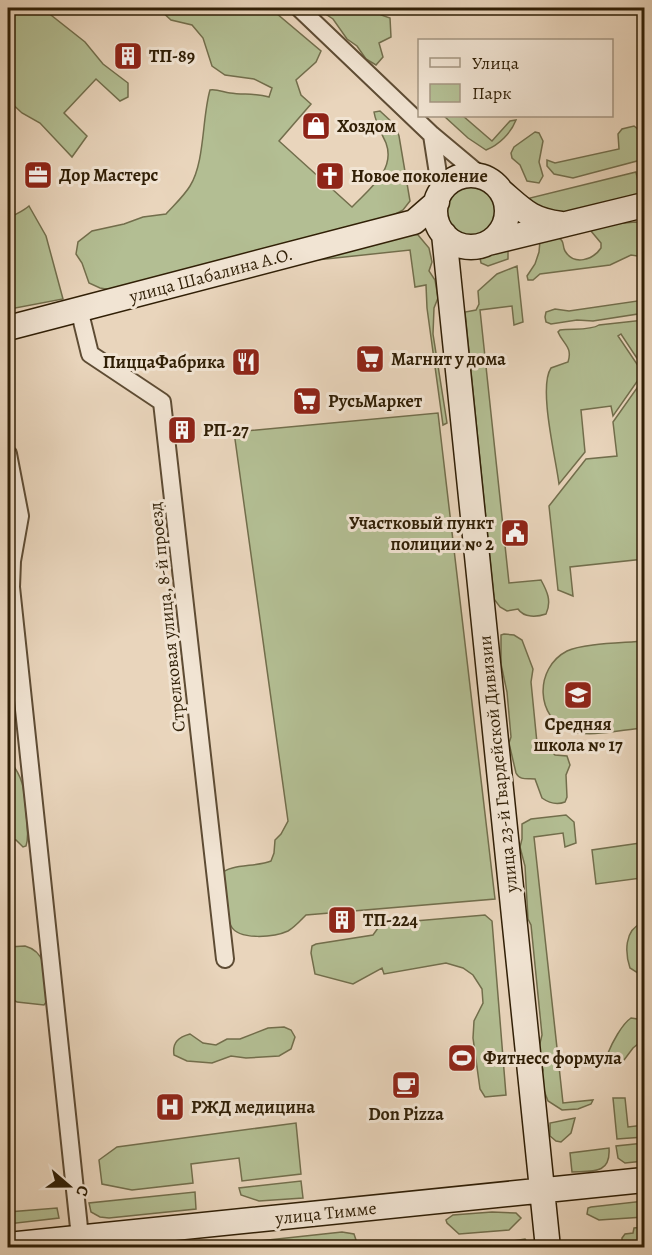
<svg xmlns="http://www.w3.org/2000/svg" width="652" height="1255" viewBox="0 0 652 1255" font-family="Alegreya,serif">
<rect width="100%" height="100%" fill="#e9d5bc"/>
<filter id="stains"><feTurbulence type="fractalNoise" baseFrequency=".00333" numOctaves="4"/><feColorMatrix values="0 0 0 0 .2 0 0 0 0 .09 0 0 0 0 .02 0 0 0 .5 -.17"/></filter>
<radialGradient id="worn" r=".72"><stop offset=".6" stop-color="#630" stop-opacity="0"/><stop offset="1" stop-color="#630" stop-opacity=".3"/></radialGradient>
<path fill="#b3be93" stroke="#726e4c" stroke-width="1.5" d="M21,8H42L85,42L103,64L128,83V97L120,101L96,79L64,113L87,136L72,157L40,123L22,113L8,100V24Z
M158,8H270L321,51L316,62L296,80L301,95L311,104L279,141L352,207C369,189 396,170 386,143C381,132 376,124 374,112L380,111L395,125L399,136L410,201L403,210L381,222L112,290L100,288L89,283L82,263L76,254L78,242L92,231L124,224L143,217L166,214C174,205 184,196 190,186C205,162 202,117 210,90C217,89 223,92 230,93C243,95 255,93 269,97L272,88L254,79L225,75L212,66L203,38L192,25L171,20Z
M320,8H377L381,15L390,18L391,37L379,43L383,57L376,65L366,59L357,46L347,39L333,19L324,13Z
M444,116H463L492,141L510,121L516,120C511,133 499,145 486,150L468,138Z
M634,126L644,134V156L637,161L573,178L554,174L547,166V160L555,163L619,149L618,134L622,129Z
M535,132L539,133L543,141L539,162L543,176L539,183L527,181L520,165L512,158L511,153L514,147Z
M636,172L640,191L638,195L567,215L530,204V198Z
M445 210a27 27 0 1 1 54 0a27 27 0 1 1-54 0Z
M29,206L46,236L63,299L10,309L8,307V219C15,214 22,212 29,206Z
M635,222L644,223V257L631,255L610,265L540,274L533,280H528L527,276L535,264L539,252L540,241C546,240 554,235 559,238C565,241 562,246 565,251C574,266 593,260 601,248V243L591,231L593,226Z
M414,234L418,235L429,248L432,262L429,271L435,280L438,298L434,308L433,334L447,423L443,425L427,308L426,285L415,287L410,250L298,262Z
M508,249V259L488,266L481,263L480,258L486,252Z
M517,266L523,322L514,325L512,306L480,310L509,583L541,580C547,591 552,601 546,614C537,617 524,618 518,609L507,611L500,607L494,599L465,312L476,310L479,304L478,291L497,274Z
M644,300V313L593,321L577,320L551,324L546,322L545,317L546,312L555,309L569,311Z
M644,320V369L621,334L618,336L643,373L613,416L611,406L581,410L585,452L559,484C556,459 538,387 551,368L568,362C573,347 563,344 558,332L560,330C571,328 590,331 599,325Z
M644,378V559L570,567L573,596L558,590L549,506L586,459L617,456L613,422Z
M438,413L495,899L306,915C301,920 295,927 288,931C275,937 239,941 231,926C223,911 223,890 221,874C229,864 257,867 271,861L274,853L275,840L281,834L288,821L234,432Z
M504,634L514,635L522,640L533,669L531,682L537,743L546,746L555,755L567,756L570,765L566,775L567,797L565,802C557,805 549,803 542,798L535,779C528,778 520,781 516,773L509,743L511,737L507,692L501,664V635Z
M644,641V728C625,729 589,738 571,731C535,719 534,668 567,651C583,643 625,643 644,641Z
M8,759C27,780 24,797 27,822C27,831 29,837 26,846L23,847L16,840L8,839Z
M566,815L574,822L576,843L565,847L563,833L534,837L563,1103L593,1100L591,1104L578,1109L562,1110L548,1101L540,1080L543,1070L538,1051L542,1035L531,925L528,919L525,866L520,847L522,839V824L531,819Z
M640,843L644,845V891L641,878L596,884L592,850Z
M485,915L492,921L506,1095L485,1097L480,1089L473,1038L474,1021L483,1003L482,989L473,975L463,968L446,963L384,974L382,968L353,984L315,974L311,953L312,946L316,944L373,935L383,921L391,923Z
M642,923L644,924V977L630,968C625,953 624,930 642,923Z
M25,946C50,953 45,979 47,1001L44,1005L17,1002L8,996V947Z
M631,1018L644,1020V1039L633,1048L621,1064L614,1065L608,1053C612,1043 622,1024 631,1018Z
M284,1027L291,1030L295,1037L291,1049L279,1056L246,1058L231,1056L212,1063L187,1061L174,1055C172,1042 179,1037 190,1034L203,1043L216,1045L227,1039H240L268,1028Z
M613,1098H625L628,1127L644,1125V1137L617,1139Z
M575,1118L571,1133L561,1142L556,1141L550,1136V1123Z
M296,1123L301,1174L242,1181L239,1158L191,1164L193,1183L132,1190L102,1184L99,1160L117,1147Z
M644,1143V1161L625,1163L618,1158L616,1146Z
M609,1148C611,1175 591,1171 572,1172L570,1153Z
M301,1181L303,1198L259,1201L241,1195L239,1188Z
M195,1192L196,1209L109,1218L100,1217L91,1212L89,1203Z
M644,1201V1217L599,1220L587,1214L588,1208L591,1207Z
M57,1208L59,1218L8,1224V1212Z
M492,1212L516,1213L521,1218L509,1230L459,1234L447,1223L446,1220L453,1215Z
M644,1227V1247H622V1238L625,1234L633,1233L634,1228Z
M342,1232L354,1234L357,1243L317,1248L203,1247Z
M525,1239L530,1247H459L487,1245Z"/>
<g fill="none" stroke-linecap="round" stroke-linejoin="round">
<g stroke="#5e4c34" stroke-width="20">
<path id="street" d="M299,8L432,135L481,176
M432,135L441,193
M79,309L90,354L162,402L225,959
M8,454L20,516L12,561L11,587L80,1237"/>
</g>
<g stroke="#301f06" stroke-width="27">
<path id="secondary" d="M435 211a36 36 0 1 1 72 0a36 36 0 1 1-72 0Z
M502,192C524,211 531,220 561,224
M444,234L548,1248
M488,243L644,205
M8,328L414,222L437,202
M8,1245L644,1180"/>
</g>
<use href="#street" stroke="#f1e4d3" stroke-width="16"/>
<use href="#secondary" stroke="#f1e4d3" stroke-width="24"/>
</g>
<defs>
<g id="building-square" transform="scale(1.5)"><rect x="-9" y="-9" width="18" height="18" rx="4" fill="#8f2418" stroke="#f1e4d3"/><path d="M-4-6H4V6H1V3H-1V6H-4ZM-2.5-4.3h1.7v1.8h-1.7ZM.8-4.3h1.7v1.8H.8ZM-2.5-1h1.7V.8h-1.7ZM.8-1h1.7V.8H.8Z" fill="#fff"/></g>
<g id="shop-square" transform="scale(1.5)"><rect x="-9" y="-9" width="18" height="18" rx="4" fill="#8f2418" stroke="#f1e4d3"/><path d="M-5-2.5h2.3a2.7 3.5 0 0 1 5.4 0H5L5.5 6h-11ZM-1.5-2.5h3a1.5 2.3 0 0 0-3 0Z" fill="#fff"/></g>
<g id="office-square" transform="scale(1.5)"><rect x="-9" y="-9" width="18" height="18" rx="4" fill="#8f2418" stroke="#f1e4d3"/><path d="M-6-3h4V-5.5h4V-3h4V5H-6ZM-1-4.5V-3h2v-1.5ZM-6 0V1H6V0Z" fill="#fff"/></g>
<g id="church-square" transform="scale(1.5)"><rect x="-9" y="-9" width="18" height="18" rx="4" fill="#8f2418" stroke="#f1e4d3"/><path d="M-1.2-6h2.4v3.5h3.3v2.4h-3.3V6h-2.4V-.1h-3.3v-2.4h3.3Z" fill="#fff"/></g>
<g id="supermarket-square" transform="scale(1.5)"><rect x="-9" y="-9" width="18" height="18" rx="4" fill="#8f2418" stroke="#f1e4d3"/><path d="M-6-5.5h2.5l.6 2H6L4.5 2H-2.5L-4.4-4H-6ZM-1.5 3.2a1.3 1.3 0 1 0 .1 0ZM3 3.2a1.3 1.3 0 1 0 .1 0Z" fill="#fff"/></g>
<g id="restaurant-square" transform="scale(1.5)"><rect x="-9" y="-9" width="18" height="18" rx="4" fill="#8f2418" stroke="#f1e4d3"/><path d="M-5-6h1v4h1v-4h1v4h1v-4h1v5L-1.5 .5V6h-2V.5L-5-1ZM5-6V6H3V1.5H1.5Q1.5-4 5-6Z" fill="#fff"/></g>
<g id="civic-square" transform="scale(1.5)"><rect x="-9" y="-9" width="18" height="18" rx="4" fill="#8f2418" stroke="#f1e4d3"/><path d="M-.6-6.5H3V-4.5H.6V-3L4-1V1h2V6H-6V1h2V-1L-.6-3ZM-1.2 2.5V6h2.4V2.5Z" fill="#fff"/></g>
<g id="school-square" transform="scale(1.5)"><rect x="-9" y="-9" width="18" height="18" rx="4" fill="#8f2418" stroke="#f1e4d3"/><path d="M0-5L7-2L0 1L-7-2ZM-4 1L0 2.5L4 1V4Q0 6-4 4Z" fill="#fff"/></g>
<g id="stadium-square" transform="scale(1.5)"><rect x="-9" y="-9" width="18" height="18" rx="4" fill="#8f2418" stroke="#f1e4d3"/><path d="M0-5a6.5 5 0 1 0 0 10a6.5 5 0 1 0 0-10ZM-3.5-1.8h7v3.6h-7Z" fill="#fff"/></g>
<g id="cafe-square" transform="scale(1.5)"><rect x="-9" y="-9" width="18" height="18" rx="4" fill="#8f2418" stroke="#f1e4d3"/><path d="M-5.5-4.5H6V0H3Q3 3.5 0 3.5H-2.5Q-5.5 3.5-5.5 0ZM3-3.2v2h1.7v-2ZM-6 4.5H4V6H-6Z" fill="#fff"/></g>
<g id="hospital-square" transform="scale(1.5)"><rect x="-9" y="-9" width="18" height="18" rx="4" fill="#8f2418" stroke="#f1e4d3"/><path d="M-5-5h3v3.5h4V-5h3V5h-3V1.5h-4V5h-3Z" fill="#fff"/></g>
</defs>
<g fill-rule="evenodd">
<use href="#building-square" x="128" y="56"/>
<use href="#shop-square" x="316" y="126"/>
<use href="#office-square" x="38" y="175"/>
<use href="#church-square" x="330" y="176"/>
<use href="#supermarket-square" x="370" y="359"/>
<use href="#restaurant-square" x="246" y="362"/>
<use href="#supermarket-square" x="307" y="401"/>
<use href="#building-square" x="182" y="430"/>
<use href="#civic-square" x="515" y="533"/>
<use href="#school-square" x="578" y="695"/>
<use href="#building-square" x="342" y="920"/>
<use href="#stadium-square" x="462" y="1058"/>
<use href="#cafe-square" x="406" y="1085"/>
<use href="#hospital-square" x="170" y="1107"/>
</g>
<g text-anchor="middle" dominant-baseline="central" stroke-width="6" stroke-linejoin="round" paint-order="stroke">
<g font-size="18" font-weight="bold" fill="#301f06" stroke="#f1e4d3" text-anchor="start">
<text x="149" y="56">ТП-89</text>
<text x="337" y="126">Хоздом</text>
<text x="59" y="175">Дор Мастерс</text>
<text x="351" y="176">Новое поколение</text>
<text x="391" y="359">Магнит у дома</text>
<text x="225" y="362" text-anchor="end">ПиццаФабрика</text>
<text x="328" y="401">РусьМаркет</text>
<text x="203" y="430">РП-27</text>
<text x="494" y="523" text-anchor="end">Участковый пункт<tspan x="494" dy="21">полиции № 2</tspan></text>
<text x="578" y="724" text-anchor="middle">Средняя<tspan x="578" dy="21">школа № 17</tspan></text>
<text x="363" y="920">ТП-224</text>
<text x="483" y="1058">Фитнесс формула</text>
<text x="191" y="1107">РЖД медицина</text>
<text x="406" y="1114" text-anchor="middle">Don Pizza</text>
</g>
<g font-size="18" fill="#301f06" stroke="#f1e4d3">
<text transform="translate(211 275) rotate(-15)">улица Шабалина А.О.</text>
<text transform="translate(167 617) rotate(-96)">Стрелковая улица, 8-й проезд</text>
<text transform="translate(498 764) rotate(-96)">улица 23-й Гвардейской Дивизии</text>
<text transform="translate(326 1213) rotate(-6)">улица Тимме</text>
</g>
</g>
<rect width="652" height="1255" fill="none" stroke="#e9d5bc" stroke-width="30"/>
<rect x="9" y="9" width="634" height="1237" fill="none" stroke="#301f06" stroke-width="3"/>
<rect x="15" y="15" width="622" height="1225" fill="none" stroke="#301f06" stroke-width="1.5"/>
<rect x="418" y="39" width="195" height="78" fill="#f1e4d3" stroke="#a49581" stroke-width="1.5"/>
<rect x="430" y="58" width="30" height="9" fill="#f1e4d3" stroke="#a49581" stroke-width="1.5"/>
<text x="472" y="69" font-size="18" fill="#301f06">Улица</text>
<rect x="430" y="84" width="30" height="18" fill="#b3be93" stroke="#a49581" stroke-width="1.5"/>
<text x="472" y="99" font-size="18" fill="#301f06">Парк</text>
<g transform="translate(69 1186) rotate(110)" stroke="#f1e4d3" stroke-width="4.5" paint-order="stroke">
<path d="M0-4.5L10 22L0 15L-10 22Z" fill="#301f06"/>
<text y="-9" font-size="16" font-weight="bold" text-anchor="middle" fill="#301f06">С</text>
</g>
<rect width="100%" height="100%" filter="url(#stains)"/>
<rect width="100%" height="100%" fill="url(#worn)"/>
</svg>
